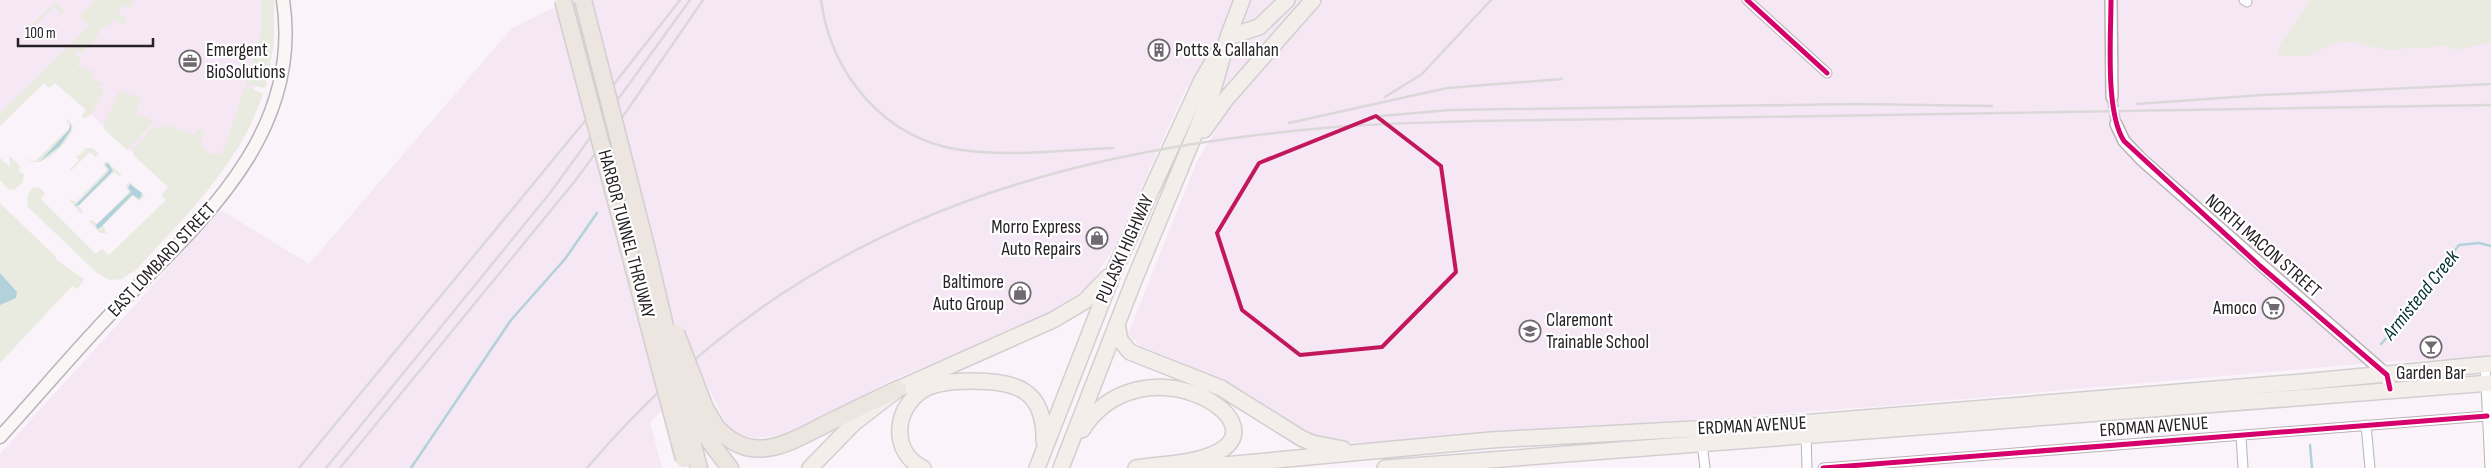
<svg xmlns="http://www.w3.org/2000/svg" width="2491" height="468" viewBox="0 0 2491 468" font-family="'Sofia Sans Condensed',sans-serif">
<rect width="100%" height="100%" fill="#faf3f9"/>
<path fill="#f5e7f4" d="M0,0H264L260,71L251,100L229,146L186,201L49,76L0,123Z
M569,0H2491V357L2382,362L1871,407L1372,443L1336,442L1316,436L1301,428L1225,381L1140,346L1128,334L1197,161L1228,111L1186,88L1114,248L1089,286L1038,320L887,382L844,406L784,434L756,438L731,433L701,373L650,422L662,468H0V454L221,210L309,264L511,29Z"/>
<path fill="#e9ebe1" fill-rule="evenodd" d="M95,0H135L131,8L123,5L118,14L127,19L125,25L112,19L110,26L102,27L92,45L87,44L83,54L77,51L75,54L81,57L77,66L94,72L91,79L103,83L97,87L104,89L93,113L84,119L82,115L86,110L55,83L49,88L44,83L0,126V113L89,26L80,16Z
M261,0H274V43L266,87L263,88L246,83L261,34Z
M2310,0H2491V42L2457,50L2446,46L2386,50L2346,41L2326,47L2307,56H2280L2278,52L2279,47Z
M55,2L65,12L62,15L54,7L33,27L31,25Z
M245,86L263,94C240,165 184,217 135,271L124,277V279L110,280L97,273L27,206L28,194L33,187L40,188L45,193L41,199L96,254L102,249L109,255L166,200L161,195L168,187L133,155L135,152L132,150L153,127L161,128L163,124L195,135L198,129L205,131L200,140L203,148L211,154L221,153C227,148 240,98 245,86Z
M119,91L141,98L136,113L154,121L127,150L103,128Z
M68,119L73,127C72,139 40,173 28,159L31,157L29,160L35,161L70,127L66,121Z
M85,148H93L99,154L95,157L90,152L72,170L70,169L79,160L76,157L85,150Z
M9,155L20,166L19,172L24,174L23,182L14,190L8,189L0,180V158L10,167Z
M106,161L122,175L119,176L114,172L79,206L83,212L81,214L68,198L75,202L107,170L103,165ZM105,166L113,171L79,205L75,203L107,173L109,170Z
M129,182L145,196L139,201L133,196L103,225L107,233H100L89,221L92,220L97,224L129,192L125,186ZM133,185L142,193L139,199L133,195L131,196L102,224L96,225L131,192L128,188Z
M0,203L56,257L57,260L84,279L78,289L72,286L0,363Z"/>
<path fill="#b2d2db" d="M71,122V130L60,146L39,162L69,130Z
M108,163L113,171L79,205L74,206L107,173L109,170L105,164Z
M130,184L142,193L141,197L139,199L133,195L131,196L101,227L97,229L96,225L131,192L128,188Z
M0,273L17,292L16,298L0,305Z"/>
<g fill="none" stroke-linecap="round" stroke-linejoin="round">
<path stroke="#b2d2db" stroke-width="2.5" d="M2381,344L2424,296L2440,268L2459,245L2479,243L2491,246
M2310,445L2312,468
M411,468L511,320L565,259L597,213"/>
<path stroke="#d0c9cf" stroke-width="11" stroke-dasharray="11 5.5" stroke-linecap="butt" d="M2112,97L2116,124"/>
<g stroke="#b8b3b8" stroke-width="11">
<path id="minor" d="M1747,0L1827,73
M2244,0L2247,2
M2485,364L2490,468
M2366,425L2370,468
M1806,436L1807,468
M2241,436L2243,468
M1702,443L1705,468
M1823,468L2487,416"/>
</g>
<g stroke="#b8b3b8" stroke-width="14">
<path id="tertiary" d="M2111,0L2112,97
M2116,124L2124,141L2142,160L2387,375L2390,389"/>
</g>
<g stroke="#b8b3b8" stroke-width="15">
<path id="secondary" d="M0,437C41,392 80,345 122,302C205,218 303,131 283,0"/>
</g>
<g stroke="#d2cfd1" stroke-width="18">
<path id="primary" d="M1228,37L1259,27L1287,0
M1204,130L1226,99L1313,0
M1117,324L1120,340L1130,352L1221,388L1301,438L1312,443L1343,449
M1082,430C1140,338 1281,419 1218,452C1195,464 1161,464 1136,468
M810,468L854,423L898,389L1053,320L1085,301L1108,277
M923,468C892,453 893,412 920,392C933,382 956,381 972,381C1017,381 1045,390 1044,441
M1037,468L1114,271L1201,82L1219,51
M1061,468L1133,283L1213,90L1228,37L1242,0
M1191,468L1491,440L1802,423L2302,382L2491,364
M1385,468L2491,383"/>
</g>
<g stroke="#d2cfd1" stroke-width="19">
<path id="motorway" d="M717,428C753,467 790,442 828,423C852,411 875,400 898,389
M707,438L730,468
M694,449L699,468"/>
</g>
<use href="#minor" stroke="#fefdfe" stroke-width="9"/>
<use href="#tertiary" stroke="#fefdfe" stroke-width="11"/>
<use href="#secondary" stroke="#f9f6f5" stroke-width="12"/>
<use href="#primary" stroke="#f4eeeb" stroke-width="15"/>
<use href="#motorway" stroke="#ede5e0" stroke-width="16"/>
<path stroke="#dbd8da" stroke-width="2.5" d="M821,0C831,74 884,139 961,150C1011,157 1063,150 1113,148
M1385,97L1422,74L1491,0
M2137,104L2263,95L2491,84
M1370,117L1450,110L1854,104L1992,106
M1289,123L1447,88L1562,79
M299,468L585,121L680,0
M326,468L550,193L690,0
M340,468L575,181L626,112L703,0
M587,468C784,235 1028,154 1324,128C1374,123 1424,123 1475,121C1569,119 1663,118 1756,117C2001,113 2246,109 2491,105"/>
<g stroke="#d2cfd1" stroke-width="19" stroke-linecap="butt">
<path id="motorway-bridge" d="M563,0L684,459
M583,0L647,250L694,449
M676,333L705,408L717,428
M690,391L707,438"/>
</g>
<use href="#motorway-bridge" stroke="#ede5e0" stroke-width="16"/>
<g stroke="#fff" stroke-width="8">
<path id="cycleway" d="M1747,0L1827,73
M2111,0C2111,36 2105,112 2124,141L2260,266L2387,375L2390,389
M1823,468L2487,416"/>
</g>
<use href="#cycleway" stroke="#d6006c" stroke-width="5"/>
</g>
<path fill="none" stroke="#c2185b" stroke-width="4" stroke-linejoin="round" d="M1376,116L1441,166L1456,272L1382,347L1300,355L1242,310L1217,233L1259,163Z"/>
<defs>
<g id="building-ring" transform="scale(1.125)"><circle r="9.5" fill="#fff" stroke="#706a70" stroke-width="1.5"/><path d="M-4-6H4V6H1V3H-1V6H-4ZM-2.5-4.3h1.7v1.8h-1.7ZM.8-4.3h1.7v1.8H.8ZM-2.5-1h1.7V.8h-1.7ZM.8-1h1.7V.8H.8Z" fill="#706a70"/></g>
<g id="office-ring" transform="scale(1.125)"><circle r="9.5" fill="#fff" stroke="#706a70" stroke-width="1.5"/><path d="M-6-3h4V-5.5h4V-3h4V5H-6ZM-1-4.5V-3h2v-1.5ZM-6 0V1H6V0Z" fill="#706a70"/></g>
<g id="shop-ring" transform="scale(1.125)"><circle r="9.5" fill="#fff" stroke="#706a70" stroke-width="1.5"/><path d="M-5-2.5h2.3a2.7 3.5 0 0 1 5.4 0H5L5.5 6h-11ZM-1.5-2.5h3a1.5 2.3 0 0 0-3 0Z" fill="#706a70"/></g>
<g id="supermarket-ring" transform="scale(1.125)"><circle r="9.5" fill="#fff" stroke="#706a70" stroke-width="1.5"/><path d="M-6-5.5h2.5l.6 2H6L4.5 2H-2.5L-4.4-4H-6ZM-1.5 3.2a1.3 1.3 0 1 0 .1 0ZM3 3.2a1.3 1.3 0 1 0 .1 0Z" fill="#706a70"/></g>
<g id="school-ring" transform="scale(1.125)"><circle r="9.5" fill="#fff" stroke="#706a70" stroke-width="1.5"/><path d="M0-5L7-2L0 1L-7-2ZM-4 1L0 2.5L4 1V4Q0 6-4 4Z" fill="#706a70"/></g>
<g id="bar-ring" transform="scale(1.125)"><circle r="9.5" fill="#fff" stroke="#706a70" stroke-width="1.5"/><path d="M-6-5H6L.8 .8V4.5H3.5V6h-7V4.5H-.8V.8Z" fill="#706a70"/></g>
</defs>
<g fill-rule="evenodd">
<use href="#building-ring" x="1159" y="50"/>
<use href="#office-ring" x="190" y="61"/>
<use href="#shop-ring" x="1097" y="238"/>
<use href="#shop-ring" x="1020" y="293"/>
<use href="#supermarket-ring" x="2273" y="308"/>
<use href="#school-ring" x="1530" y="331"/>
<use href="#bar-ring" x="2431" y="347"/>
</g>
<g text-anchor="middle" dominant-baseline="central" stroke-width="4.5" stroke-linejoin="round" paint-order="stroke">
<g font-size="19" fill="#262126" stroke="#fff" text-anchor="start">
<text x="206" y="50">Emergent<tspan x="206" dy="22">BioSolutions</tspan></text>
<text x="1175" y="50">Potts &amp; Callahan</text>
<text x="1081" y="227" text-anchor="end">Morro Express<tspan x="1081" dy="22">Auto Repairs</tspan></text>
<text x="1004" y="282" text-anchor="end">Baltimore<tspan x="1004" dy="22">Auto Group</tspan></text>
<text x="2257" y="308" text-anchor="end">Amoco</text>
<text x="1546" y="320">Claremont<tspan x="1546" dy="22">Trainable School</tspan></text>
<text x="2431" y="373" text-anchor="middle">Garden Bar</text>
</g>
<g font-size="19" fill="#262126" stroke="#fff">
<text transform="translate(626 234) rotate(75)">HARBOR TUNNEL THRUWAY</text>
<text transform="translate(2263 246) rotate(41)">NORTH MACON STREET</text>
<text transform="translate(1125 249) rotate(-66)">PULASKI HIGHWAY</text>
<text transform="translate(162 260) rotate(-47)">EAST LOMBARD STREET</text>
<text transform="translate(1752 426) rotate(-3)">ERDMAN AVENUE</text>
<text transform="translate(2154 427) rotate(-4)">ERDMAN AVENUE</text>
</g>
<g font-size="20" font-style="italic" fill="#003037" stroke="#fff">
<text transform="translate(2421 295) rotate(-51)">Armistead Creek</text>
</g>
</g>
<path d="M18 38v8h135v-8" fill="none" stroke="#262126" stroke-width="2.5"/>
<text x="25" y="38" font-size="15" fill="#262126" stroke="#ffffff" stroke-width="4" paint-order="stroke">100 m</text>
</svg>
